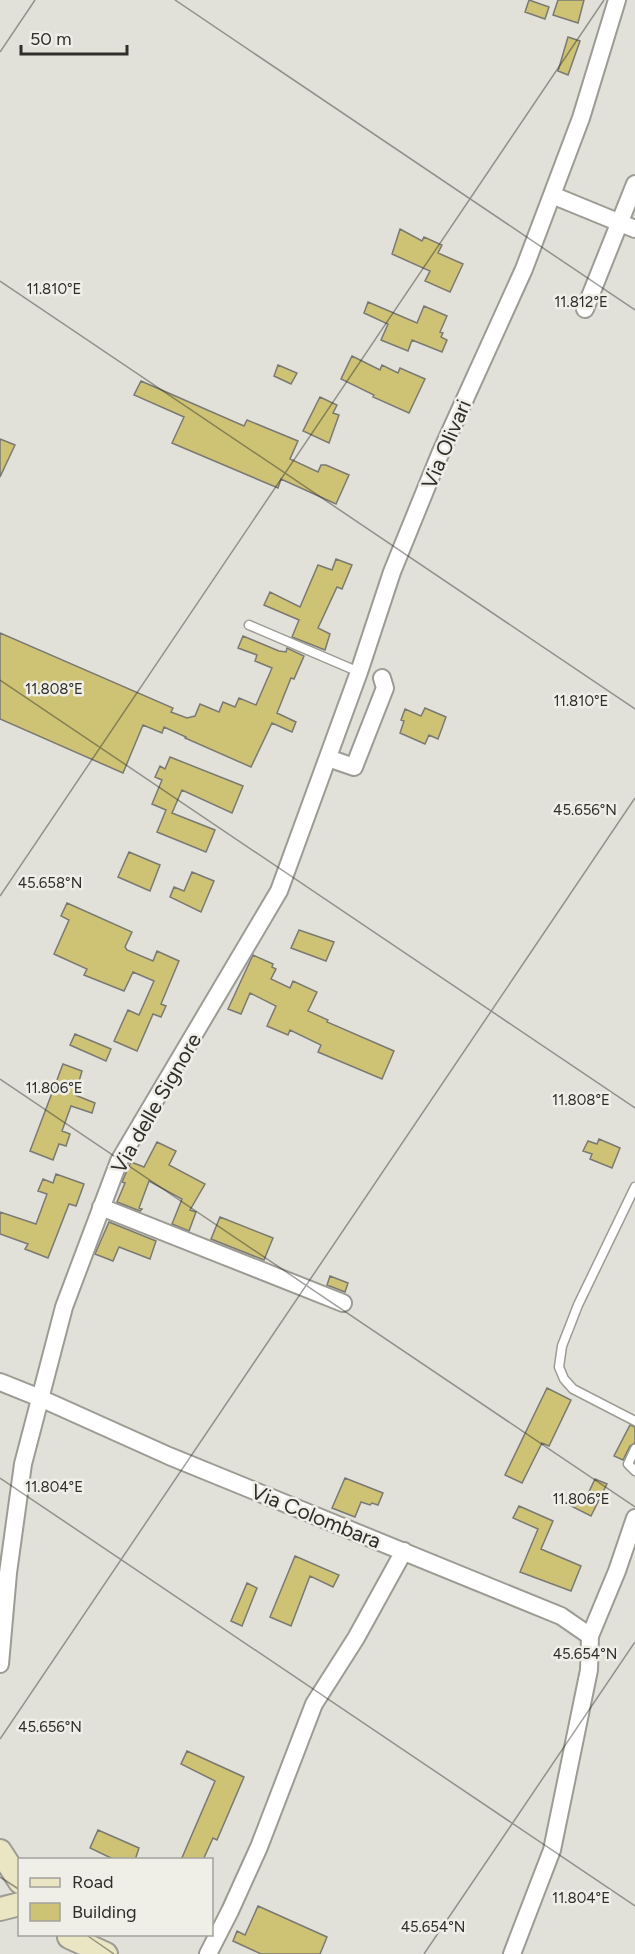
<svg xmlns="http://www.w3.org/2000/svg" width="635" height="1954" viewBox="0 0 635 1954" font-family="Figtree,sans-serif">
<rect width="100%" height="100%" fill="#e2e1d9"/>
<path fill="#cec274" stroke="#7a7973" stroke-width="1.5" d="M529,0L549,7L545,19L525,12Z
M558,0H584L578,23L553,15Z
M568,37L580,41L568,75L558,71Z
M400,229L422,241L424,237L442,245L438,253L463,264L450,292L425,281L430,271L392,254Z
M368,302L417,323L424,306L447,316L440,332L443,333L441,337L447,340L442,352L412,340L408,351L381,340L388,324L364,313Z
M352,356L380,370L382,365L398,373L400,368L425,379L409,413L373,397L374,395L341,379Z
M278,365L297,373L291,384L274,376Z
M141,381L244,426L247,420L298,441L290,459L318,472L321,465H326L349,475L336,504L281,479L278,488L172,443L184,417L134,395Z
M320,397L337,405L333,413L339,415L329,443L303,431Z
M0,439L15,445L0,477Z
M336,559L352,565L342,589L337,587L318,628L330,634L325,650L292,637L299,620L264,605L270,592L300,607L318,565L332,570Z
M0,633L173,708L171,712L187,718L195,716L200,704L219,712L223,702L235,707L239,698L256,705L272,668L255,661L257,655L238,648L243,636L279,651L286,652L287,648L304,656L294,679L291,678L277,713L296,722L292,732L272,723L251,767L185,738L186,737L164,727L162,733L143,725L123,773L0,719Z
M425,708L446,717L438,739L429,735L425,744L400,733L404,721L401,720L405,709L421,716Z
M170,757L243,786L232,813L182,790L172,813L215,830L206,852L157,832L166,810L152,804L162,780L155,777L160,766L165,769Z
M129,852L160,865L150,891L118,877Z
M192,872L214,881L201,912L170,897L174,887L184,891Z
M67,903L132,932L125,947L127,950L153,961L157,951L179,961L161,1004L166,1006L161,1017L153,1014L137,1051L114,1041L128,1010L139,1015L154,981L133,972L124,991L84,975L87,969L54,954L69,920L61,916Z
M299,930L334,942L326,961L291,948Z
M253,955L273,964L272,967L276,969L271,979L290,988L293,981L317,992L308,1011L328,1020L327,1022L394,1051L382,1079L318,1052L321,1045L290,1030L288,1035L267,1026L276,1006L250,993L241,1014L228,1009Z
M75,1034L111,1049L106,1061L70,1045Z
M63,1064L82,1071L75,1095L95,1103L92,1113L71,1106L62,1131L70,1134L66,1146L59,1144L53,1160L30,1151Z
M599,1139L620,1148L612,1168L590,1159L592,1154L583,1151L588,1141L597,1144Z
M157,1142L176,1151L169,1165L205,1184L190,1210L196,1212L189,1231L172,1224L182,1199L149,1181L139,1208L142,1209L140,1211L117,1202L125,1183L122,1182L131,1162L144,1167Z
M56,1174L84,1184L76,1206L69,1204L48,1258L25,1249L28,1244L0,1234V1212L36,1224L47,1194L38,1191L43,1179L53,1183Z
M220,1217L273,1238L264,1260L211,1239Z
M109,1222L156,1241L150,1259L119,1247L113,1261L95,1254Z
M330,1276L348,1283L345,1292L327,1285Z
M547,1388L571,1400L549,1446L542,1443L522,1483L505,1475Z
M630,1425L635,1427V1443L630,1446L623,1460L614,1456Z
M345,1478L383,1493L378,1505L372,1503L370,1505L361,1502L355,1517L332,1508Z
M595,1479L607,1484L591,1516L569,1505L575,1493L586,1498Z
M519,1506L553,1521L541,1549L581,1566L571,1591L520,1572L538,1529L513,1518Z
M295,1556L339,1575L333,1587L310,1576L291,1626L270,1617Z
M247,1583L257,1588L242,1626L231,1621Z
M187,1751L244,1777L217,1840L213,1838L203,1860H181L215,1781L181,1764Z
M98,1830L139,1848L135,1860H115L90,1848Z
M258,1906L327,1937L320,1954H261L233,1941L237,1931L245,1935Z"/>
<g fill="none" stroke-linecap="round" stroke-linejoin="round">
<g stroke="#9c9b94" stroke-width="11">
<path id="lane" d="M249,625L359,672
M635,1187L578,1305L562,1346L559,1367L564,1379L573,1389L635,1421
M635,1449L628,1464L635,1471"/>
</g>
<g stroke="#9c9b94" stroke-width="20">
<path id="street" d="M552,195L635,229
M585,309L635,184
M328,758L354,767L385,688L382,678
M101,1207L343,1303
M0,1382L40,1398L169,1456L561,1616L590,1636L589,1670L552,1850L512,1954
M590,1636L617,1571L635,1518
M0,1664L8,1573L23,1464L64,1307L119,1161L279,891L359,672L392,572L440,454L524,269L581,118L617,0
M208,1954L230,1911L259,1847L314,1704L356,1638L404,1551"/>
</g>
<g stroke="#9c9b94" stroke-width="26">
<path id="secondary" d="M0,1851L20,1882
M0,1909L20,1904
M69,1937L106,1954"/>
</g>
<use href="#lane" stroke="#fff" stroke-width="8"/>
<use href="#street" stroke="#fff" stroke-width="16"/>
<use href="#secondary" stroke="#eae5c2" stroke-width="22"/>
</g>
<path fill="none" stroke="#2e2e2b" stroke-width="1.5" stroke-opacity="0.45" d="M175,0L635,310M0,52L35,0M0,281L635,709M0,680L635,1108M0,896L604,0M0,1079L635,1507M0,1478L635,1906M0,1739L635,798M0,1877L20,1890M85,1934L114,1954M424,1954L635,1642"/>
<g text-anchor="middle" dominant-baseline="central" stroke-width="5" stroke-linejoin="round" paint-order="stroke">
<g font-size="21" fill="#2e2e2b" stroke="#efeee7">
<text transform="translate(446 444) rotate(-67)">Via Olivari</text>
<text transform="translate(156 1103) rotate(-60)">Via delle Signore</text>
<text transform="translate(316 1516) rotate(22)">Via Colombara</text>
</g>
</g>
<g font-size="15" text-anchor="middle" fill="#2e2e2b" stroke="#efeee7" stroke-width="5" stroke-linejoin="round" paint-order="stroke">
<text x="54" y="294">11.810°E</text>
<text x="581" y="307">11.812°E</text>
<text x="54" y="694">11.808°E</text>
<text x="581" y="706">11.810°E</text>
<text x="585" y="815">45.656°N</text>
<text x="50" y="888">45.658°N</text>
<text x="54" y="1093">11.806°E</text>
<text x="581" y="1105">11.808°E</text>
<text x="54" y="1492">11.804°E</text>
<text x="581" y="1504">11.806°E</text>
<text x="585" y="1659">45.654°N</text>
<text x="50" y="1732">45.656°N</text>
<text x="581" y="1903">11.804°E</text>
<text x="433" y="1932">45.654°N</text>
</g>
<rect x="18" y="1858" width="195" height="78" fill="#efeee7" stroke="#a2a19c" stroke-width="1.5"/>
<rect x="30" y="1878" width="30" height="9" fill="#eae5c2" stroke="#a2a19c" stroke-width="1.5"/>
<text x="72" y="1888" font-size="18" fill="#2e2e2b">Road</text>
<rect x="30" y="1903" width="30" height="18" fill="#cec274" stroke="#a2a19c" stroke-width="1.5"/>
<text x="72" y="1918" font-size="18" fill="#2e2e2b">Building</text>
<path d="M21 45v9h106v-9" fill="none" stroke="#2e2e2b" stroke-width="3"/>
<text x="30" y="45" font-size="18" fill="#2e2e2b" stroke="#efeee7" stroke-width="4.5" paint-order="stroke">50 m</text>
</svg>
